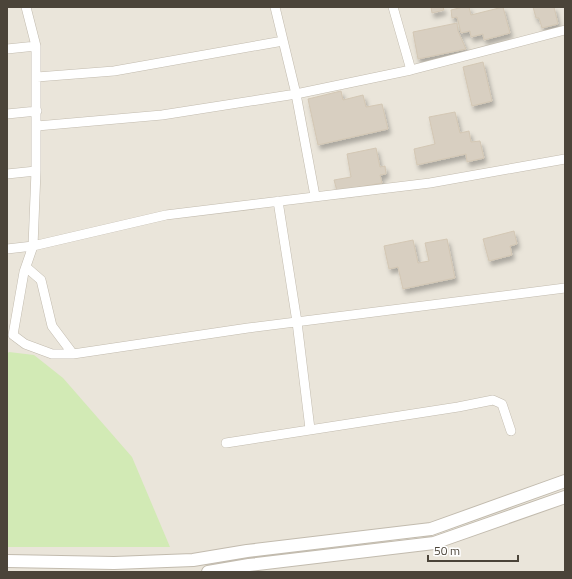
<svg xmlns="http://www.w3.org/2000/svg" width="572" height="579" viewBox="0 0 572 579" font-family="'Titillium Web',sans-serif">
<defs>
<filter id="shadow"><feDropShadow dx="2.5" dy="4.5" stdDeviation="2" flood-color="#0004"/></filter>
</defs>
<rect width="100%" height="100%" fill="#f6f3ec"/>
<path fill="#eae5da" d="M7,7H565V572H7Z"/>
<path fill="#d2eab5" d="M9,352L34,355L63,378L132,457L170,547H7V354Z"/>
<path fill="#d8cfc1" stroke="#d3c7b4" filter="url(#shadow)" d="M431,7H443L444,10L432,13Z
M463,7H469L471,15L503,7L510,33L484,40L483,34L471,37L470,31L461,33L457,17L452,18L451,10Z
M533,7H554L558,24L542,28L539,18H536Z
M457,23L458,31L466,49L418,59L413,32Z
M483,62L492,101L472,106L463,67Z
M341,91L343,100L363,95L366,107L382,104L388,129L318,145L308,99Z
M455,112L460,133L469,131L471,142L480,141L484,158L467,162L466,154L417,165L414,149L435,144L429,117Z
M376,148L380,167L385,166L386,174L380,175L382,183L337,191L334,180L351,177L347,154Z
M514,231L517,244L510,246L512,255L489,261L483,239Z
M447,239L455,278L403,289L398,267L389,269L384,246L413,240L418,263L429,261L425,243Z"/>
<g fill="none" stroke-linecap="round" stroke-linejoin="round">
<g stroke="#c2bbae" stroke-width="10">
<path id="minor" d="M26,7L36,46V171L33,246L24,272L13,335L25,344L52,354H73L248,328L565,288
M275,7L296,94L315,196
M393,7L411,70
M7,49L36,46
M37,77L114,71L283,41
M7,114L37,111
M37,126L162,115L296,94L411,70L565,30
M7,174L36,171
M278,201L297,322L310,429
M7,249L33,246L166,215L430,183L565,159
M26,267L41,280L52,326L73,354
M226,443L458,407L493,400L502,404L511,431"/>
</g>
<g stroke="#c2bbae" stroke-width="14">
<path id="tertiary" d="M7,561L114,563L193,560L247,551L431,529L565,481
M208,572L249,565L434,543L565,497"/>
</g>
<use href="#minor" stroke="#fff" stroke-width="9"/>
<use href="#tertiary" stroke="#fff" stroke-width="12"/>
</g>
<rect width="572" height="579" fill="none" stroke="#4b4439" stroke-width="16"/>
<path d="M428 555v6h90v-6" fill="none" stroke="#4b4439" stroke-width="2"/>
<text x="434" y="555" font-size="12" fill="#4b4439" stroke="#ffffff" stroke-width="3" paint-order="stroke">50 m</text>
</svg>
